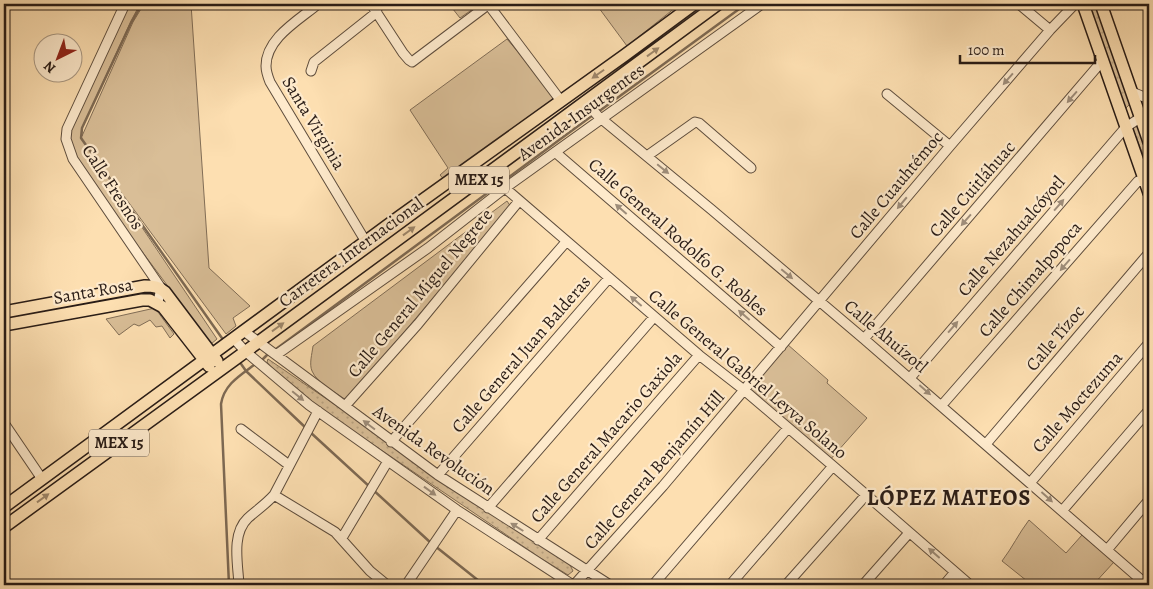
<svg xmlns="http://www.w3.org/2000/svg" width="1153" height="589" viewBox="0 0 1153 589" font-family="Alegreya,serif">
<defs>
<pattern id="grass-dots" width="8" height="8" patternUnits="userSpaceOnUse" patternTransform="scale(1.25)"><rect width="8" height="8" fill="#d9be97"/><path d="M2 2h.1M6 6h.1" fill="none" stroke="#baa381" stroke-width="1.8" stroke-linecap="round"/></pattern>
</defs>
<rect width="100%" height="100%" fill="#fddfb1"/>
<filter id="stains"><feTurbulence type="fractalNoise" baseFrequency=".004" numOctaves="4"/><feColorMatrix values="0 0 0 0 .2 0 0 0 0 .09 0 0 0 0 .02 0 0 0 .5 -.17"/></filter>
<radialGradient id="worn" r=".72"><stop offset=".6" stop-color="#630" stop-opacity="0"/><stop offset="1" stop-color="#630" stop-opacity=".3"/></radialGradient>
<path fill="url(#grass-dots)" stroke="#816d56" d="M1087,4H1096L1130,104L1126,108L1124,107Z
M1138,124L1141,125L1149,150V170L1133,129L1136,125Z
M268,359L570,565L573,571L568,575L539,557L306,399L281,379L267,362Z"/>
<path fill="#d9be97" stroke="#816d56" d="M124,4H140L131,21L82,128V136L133,22L144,4H191L209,268L250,306L233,318L236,326L226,334L92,153L217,339L211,344L73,159L67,129Z
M449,4H480L460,18Z
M596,4H680L627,46Z
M507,39L558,99L447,183L440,175L448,168L410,110Z
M507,201L511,207L346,400C335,392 317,383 312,371C309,364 312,354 313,346Z
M155,308L174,334L170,338L162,326L156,327L150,320L139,326L134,324L119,335L106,319Z
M787,344L828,380L827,383L867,418L829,461L746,390Z
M1029,520L1066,553L1082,535L1114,562L1093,585H1032L1002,561C1012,548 1019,533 1029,520Z"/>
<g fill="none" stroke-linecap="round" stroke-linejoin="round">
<path stroke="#7d6953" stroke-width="2.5" d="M142,4L131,23L82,128L81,138L224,341
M598,112L746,4
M276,349L593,115
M263,359L267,355
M239,361L246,371L306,428
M310,432L431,543
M435,546L484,585
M229,585L221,404C224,385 239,376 254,365"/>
<g stroke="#5e4d3d" stroke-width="11">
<path id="minor" d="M125,4L67,129L66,139L73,159L161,288L158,302
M318,4C299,20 266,38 266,66C266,71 268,77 270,82L366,242
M371,4L403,53L409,60L412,62L489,4
M488,4L561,101
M1019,4L1050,30
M311,71L314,62L377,12
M1132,92L1149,99
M887,94L950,146
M585,101L598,116L712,210L864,339L1147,585
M555,152L781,347
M647,156L695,122L699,123L751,168
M505,188L699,355L744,390L833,466L970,585
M245,332L438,475L610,585
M234,339L245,351L309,405L457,510L573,585
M864,339L1103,60
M276,355L428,248L505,188L762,4
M910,378L1126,127L1140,118
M942,405L1138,181L1145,182L1149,180
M345,406L418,324L519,201
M4,423L42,479
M241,429L289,465
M391,442L566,242
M986,444L1149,253
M438,475L609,278
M1030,483L1149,343
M274,495L335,532L370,571L387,585
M488,508L654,317
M1062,511L1149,410
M342,538L388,461
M538,540L699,355
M1107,550L1149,500
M239,585C238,564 231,534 248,518C257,510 266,504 274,495L318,411
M406,585L457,510
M574,585L663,486L950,146L1050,30L1075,4
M653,585L788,428
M730,585L833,466
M786,585L866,495
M863,585L909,533
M944,585L955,572"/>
</g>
<g stroke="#291c16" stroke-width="14">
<path id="major" d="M1083,4L1149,193
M1101,4L1149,142
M4,312L145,286C154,286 159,287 165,292L217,361
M4,325L142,300H150L163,307L209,366
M4,507L399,217L625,55L694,4
M4,527L234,360L718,4"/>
</g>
<use href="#minor" stroke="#feeacc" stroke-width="9"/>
<use href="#major" stroke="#fddfb1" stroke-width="11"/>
</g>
<defs><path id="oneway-solid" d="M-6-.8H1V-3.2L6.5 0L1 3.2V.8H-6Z" transform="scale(1.25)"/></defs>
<g fill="#9e876b">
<use href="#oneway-solid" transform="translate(653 52) rotate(-36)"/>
<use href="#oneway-solid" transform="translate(598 74) rotate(145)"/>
<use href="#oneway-solid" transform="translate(409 231) rotate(-36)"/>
<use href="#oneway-solid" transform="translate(278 327) rotate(-36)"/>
<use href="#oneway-solid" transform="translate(43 498) rotate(-36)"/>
</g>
<g fill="#9e8d7a">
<use href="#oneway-solid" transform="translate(1008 79) rotate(131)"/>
<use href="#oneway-solid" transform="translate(1072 97) rotate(131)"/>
<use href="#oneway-solid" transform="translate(663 169) rotate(39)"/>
<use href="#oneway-solid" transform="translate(902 203) rotate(130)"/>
<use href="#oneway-solid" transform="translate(1059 205) rotate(-49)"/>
<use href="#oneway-solid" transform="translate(621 209) rotate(-139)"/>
<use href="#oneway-solid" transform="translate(966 220) rotate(131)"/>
<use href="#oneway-solid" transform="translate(1065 265) rotate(131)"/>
<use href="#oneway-solid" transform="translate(787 274) rotate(40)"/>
<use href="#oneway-solid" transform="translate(636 301) rotate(-139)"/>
<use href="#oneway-solid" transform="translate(744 315) rotate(-139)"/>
<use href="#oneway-solid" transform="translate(953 327) rotate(-49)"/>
<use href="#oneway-solid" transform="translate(925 390) rotate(41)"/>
<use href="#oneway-solid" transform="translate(298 396) rotate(39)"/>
<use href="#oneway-solid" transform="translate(369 425) rotate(-143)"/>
<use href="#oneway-solid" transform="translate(430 491) rotate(36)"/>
<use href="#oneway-solid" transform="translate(1047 497) rotate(42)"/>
<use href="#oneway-solid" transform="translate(517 527) rotate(-148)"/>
<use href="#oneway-solid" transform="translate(934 553) rotate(-139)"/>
</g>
<g text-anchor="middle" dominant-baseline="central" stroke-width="4.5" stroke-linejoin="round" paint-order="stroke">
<g fill="#feeacc" stroke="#695a4d" stroke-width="1">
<rect x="449" y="166.5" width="60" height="27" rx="4"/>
<rect x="89" y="429.5" width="60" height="27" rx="4"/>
</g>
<g font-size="16" font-weight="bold" fill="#291c16">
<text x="479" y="180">MEX 15</text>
<text x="119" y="443">MEX 15</text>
</g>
<g font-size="18" fill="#291c16" stroke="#feeacc">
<text transform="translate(581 112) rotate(-36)">Avenida Insurgentes</text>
<text transform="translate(314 123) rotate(59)">Santa Virginia</text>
<text transform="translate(896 185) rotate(-50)">Calle Cuauhtémoc</text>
<text transform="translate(113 187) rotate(57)">Calle Fresnos</text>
<text transform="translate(972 189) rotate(-49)">Calle Cuitláhuac</text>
<text transform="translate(1011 236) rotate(-49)">Calle Nezahualcóyotl</text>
<text transform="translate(678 237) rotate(41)">Calle General Rodolfo G. Robles</text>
<text transform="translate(351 252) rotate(-36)">Carretera Internacional</text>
<text transform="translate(1030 279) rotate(-49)">Calle Chimalpopoca</text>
<text transform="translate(93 291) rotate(-10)">Santa Rosa</text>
<text transform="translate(420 293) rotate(-50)">Calle General Miguel Negrete</text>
<text transform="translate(886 336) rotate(40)">Calle Ahuízotl</text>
<text transform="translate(1055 338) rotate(-50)">Calle Tízoc</text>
<text transform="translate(521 354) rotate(-49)">Calle General Juan Balderas</text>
<text transform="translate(748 374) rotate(40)">Calle General Gabriel Leyva Solano</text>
<text transform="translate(1077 402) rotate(-49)">Calle Moctezuma</text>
<text transform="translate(606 437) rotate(-49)">Calle General Macario Gaxiola</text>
<text transform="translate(434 450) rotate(35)">Avenida Revolución</text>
<text transform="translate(654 470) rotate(-49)">Calle General Benjamín Hill</text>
</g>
<g font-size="22" font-weight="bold" letter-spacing="1" fill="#291c16" stroke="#feeacc">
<text x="949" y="498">LÓPEZ MATEOS</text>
</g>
</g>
<rect width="1153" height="589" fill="none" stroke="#fddfb1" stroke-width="20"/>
<rect x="5" y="5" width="1143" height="579" fill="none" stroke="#291c16" stroke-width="2.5"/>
<rect x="10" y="10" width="1133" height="569" fill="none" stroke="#291c16"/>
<g transform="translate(58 58) rotate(222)"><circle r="24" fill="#feeacc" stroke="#a99883"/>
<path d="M0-4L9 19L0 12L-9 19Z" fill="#8f2418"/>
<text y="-8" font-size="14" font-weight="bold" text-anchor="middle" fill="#291c16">N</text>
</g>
<path d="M960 55v8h135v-8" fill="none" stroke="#291c16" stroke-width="2.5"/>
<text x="968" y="55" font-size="15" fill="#291c16" stroke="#feeacc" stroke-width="4" paint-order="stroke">100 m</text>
<rect width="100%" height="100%" filter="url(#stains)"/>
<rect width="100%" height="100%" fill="url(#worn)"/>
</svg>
